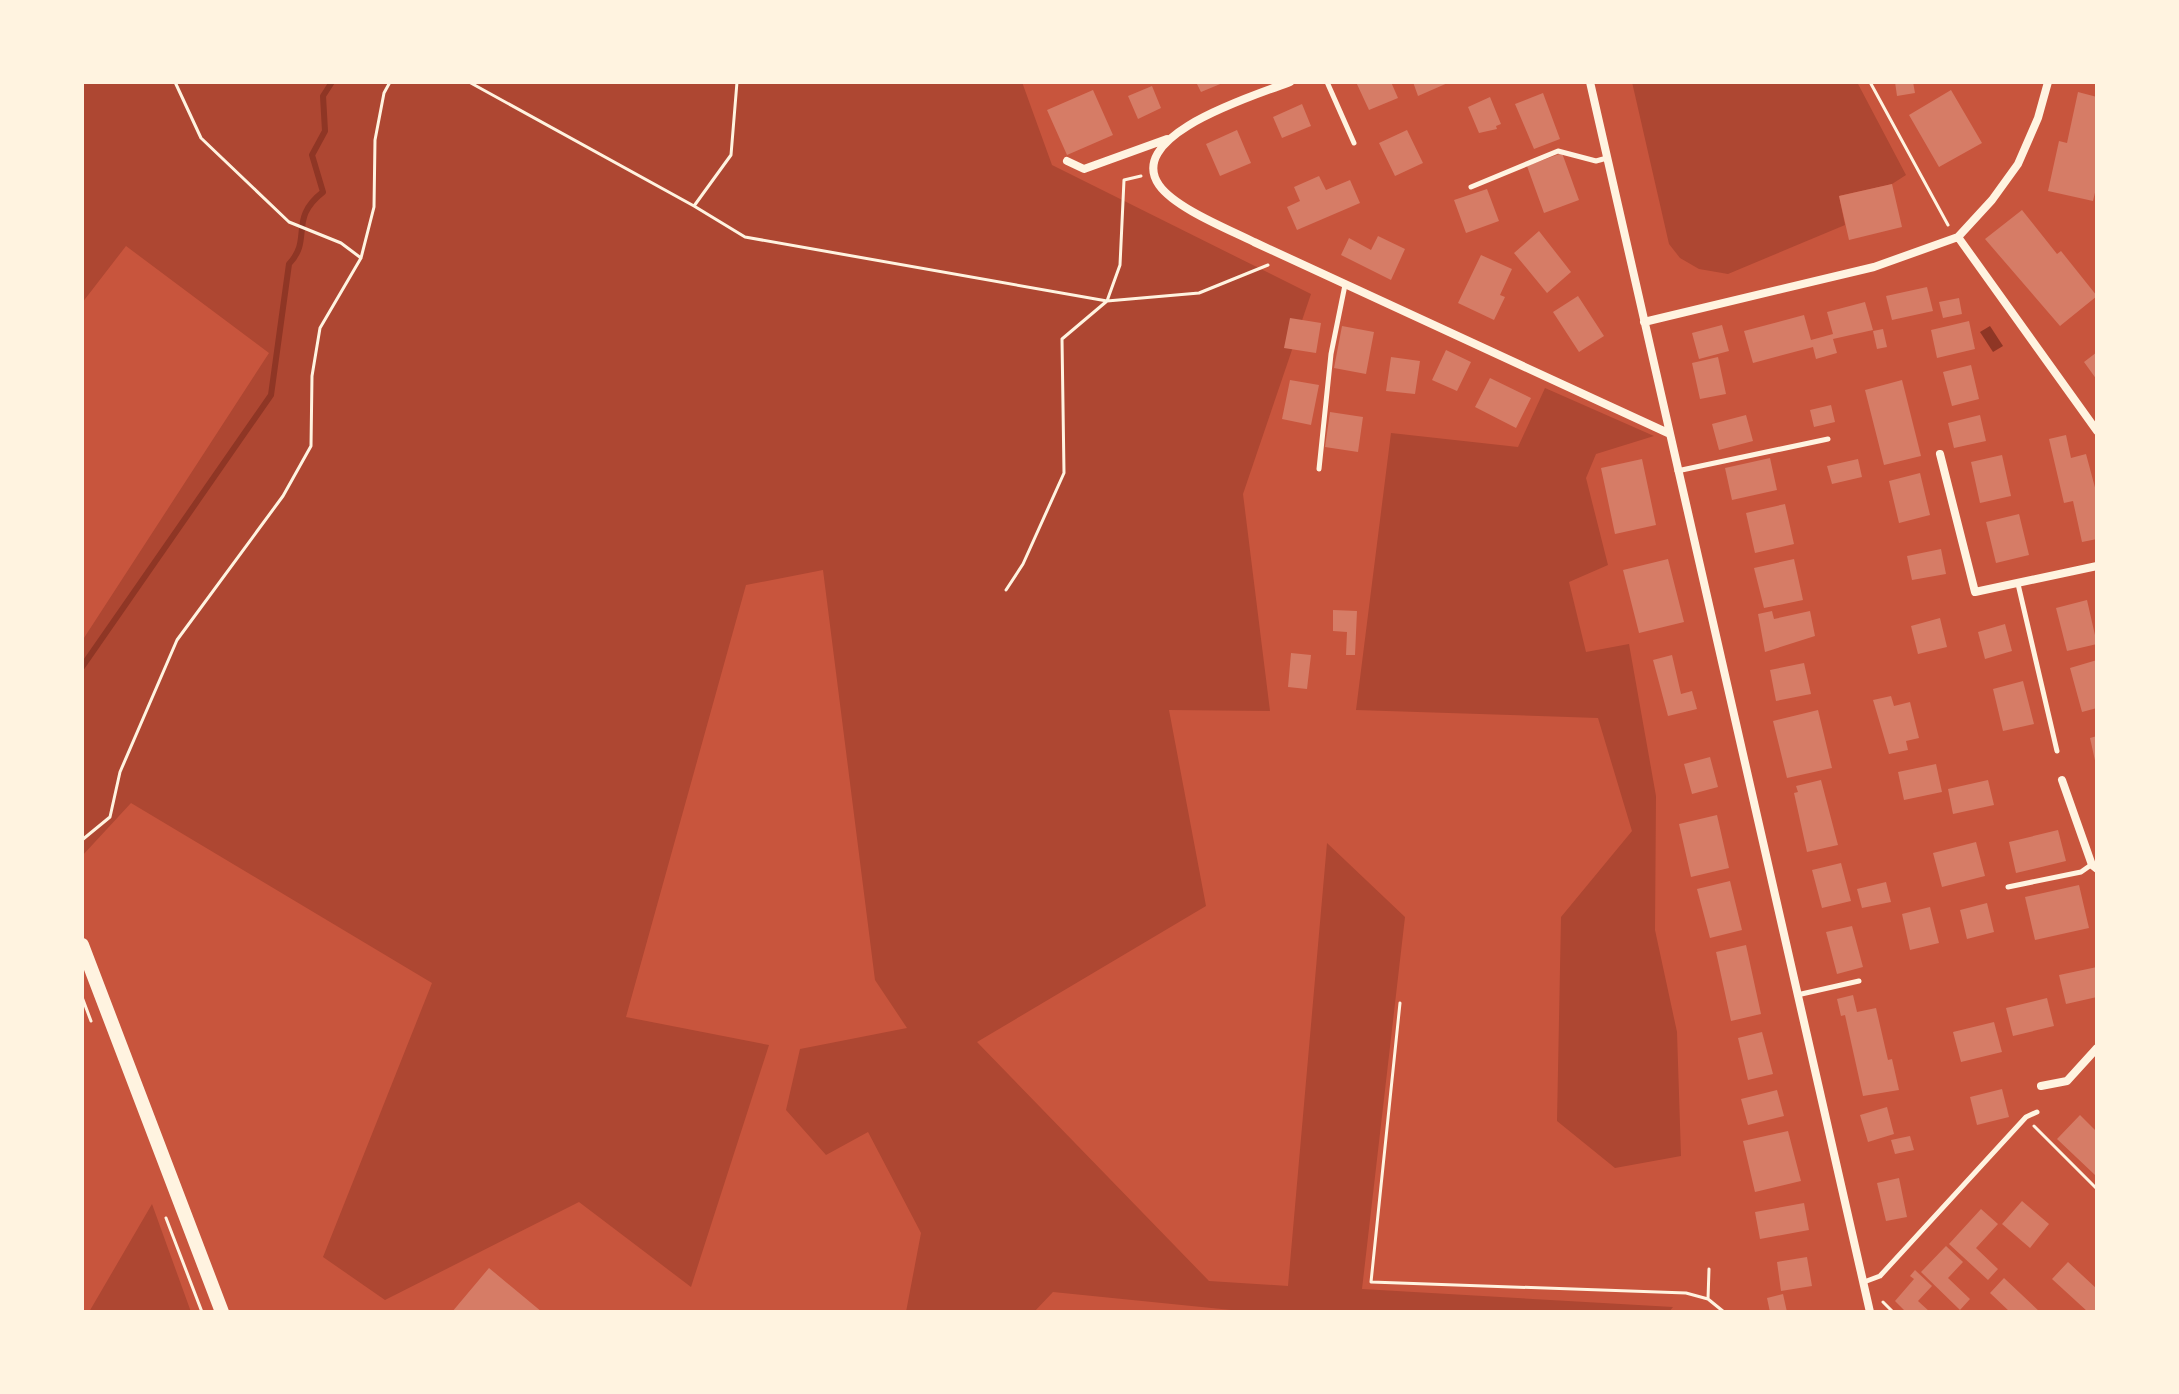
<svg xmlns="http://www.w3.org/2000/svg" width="2179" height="1394" viewBox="0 0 2179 1394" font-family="'Exo 2',sans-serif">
<rect width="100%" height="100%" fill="#c8553d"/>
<path fill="#ae4732" d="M82,82H1022L1052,165L1311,294L1243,494L1270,711L1169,710L1206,906L977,1042L1209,1281L1288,1286L1327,843L1405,917L1362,1289L1673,1307L1669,1312H1251L1053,1292L1034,1312H906L921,1233L868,1132L826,1155L786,1110L800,1049L907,1028L875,980L823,570L746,585L626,1017L769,1045L691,1287L579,1202L385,1300L323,1257L432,983L131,803L82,856V641L269,353L126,246L82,303Z
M1632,82H1857L1906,175L1892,184L1839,196L1845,225L1728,274L1699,269L1680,258L1669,244Z
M1545,388L1654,436L1596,454L1586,478L1608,565L1569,582L1586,652L1629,644L1656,796L1655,930L1677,1032L1681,1156L1615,1168L1557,1121L1561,917L1632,831L1598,718L1356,710L1391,433L1518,447Z
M152,1204L191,1312H89Z"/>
<path fill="#8f3625" d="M1990,326L2003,346L1993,352L1980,332Z"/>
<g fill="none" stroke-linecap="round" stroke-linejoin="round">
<path stroke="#8f3625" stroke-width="6" d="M82,667L271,395L289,264C313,239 288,219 323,192L312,155L325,131L323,96L332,82"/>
</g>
<path fill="#d67c66" d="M1196,82H1225L1201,92Z
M1356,82H1391L1398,98L1369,110Z
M1413,82H1450L1418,96Z
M1895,82H1913L1915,93L1897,96Z
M1152,86L1161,108L1138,119L1128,96Z
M1093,90L1113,135L1067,155L1047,110Z
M1951,90L1982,143L1939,167L1909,115Z
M2078,92L2097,97V184L2093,201L2048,191L2059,141L2067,143Z
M1543,93L1560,139L1534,149L1515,104Z
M1490,97L1501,124L1496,126L1497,129L1479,133L1468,107Z
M1302,104L1311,126L1282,138L1273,117Z
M1237,130L1251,163L1220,176L1206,144Z
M1407,130L1423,163L1395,176L1379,143Z
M1562,153L1579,200L1544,213L1527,166Z
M1319,176L1326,190L1350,180L1360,203L1297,230L1287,207L1300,201L1294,187Z
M1892,184L1902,227L1849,240L1839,196Z
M1487,189L1499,221L1466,233L1454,200Z
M2022,210L2057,254L2061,251L2097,296L2060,326L1985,239Z
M1539,231L1571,272L1547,293L1514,253Z
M1378,236L1405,249L1391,280L1341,255L1349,238L1371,250Z
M1481,255L1512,269L1500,295L1505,297L1494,320L1458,303Z
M1927,287L1933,311L1892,320L1886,296Z
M1578,296L1604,336L1579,352L1553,312Z
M1959,298L1962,314L1943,318L1939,302Z
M1865,302L1873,330L1833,339L1837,353L1816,359L1813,347L1753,363L1744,331L1804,315L1811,340L1833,334L1827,312Z
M1290,318L1321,323L1316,353L1284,348Z
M1969,321L1975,349L1937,358L1931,330Z
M1722,325L1729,351L1699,359L1692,333Z
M1342,326L1374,332L1366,374L1334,368Z
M1883,329L1887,347L1877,349L1873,331Z
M1446,350L1471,362L1457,391L1432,380Z
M2097,352V380L2084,362Z
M1391,357L1420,361L1415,394L1386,391Z
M1718,357L1726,394L1700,399L1692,363Z
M1971,365L1979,399L1952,406L1943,372Z
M1490,378L1531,398L1516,428L1475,407Z
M1290,380L1319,385L1311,425L1282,419Z
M1902,380L1921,456L1884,465L1865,390Z
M1831,405L1835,422L1814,427L1810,410Z
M1330,412L1363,417L1358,452L1325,447Z
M1746,415L1753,441L1719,450L1712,424Z
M1980,415L1986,441L1954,448L1948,423Z
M2066,435L2071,458L2086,454L2097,495V539L2082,542L2073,501L2064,503L2049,439Z
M2002,455L2011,496L1980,503L1971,462Z
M1770,458L1777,490L1732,500L1725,468Z
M1642,459L1656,525L1615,534L1601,468Z
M1858,459L1862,477L1832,484L1827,466Z
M1920,473L1930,515L1899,523L1889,481Z
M1785,504L1794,544L1755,553L1746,513Z
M2019,514L2029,555L1996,563L1986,522Z
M1941,549L1946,574L1912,580L1907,556Z
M1668,559L1684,622L1639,633L1623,570Z
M1794,559L1803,600L1764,608L1754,568Z
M2087,600L2097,644L2067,651L2056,608Z
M1333,610L1357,611L1355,655H1346L1347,632L1333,631Z
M1772,611L1774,619L1810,611L1815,636L1765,652L1758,614Z
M1940,618L1947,647L1918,654L1911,626Z
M2005,624L2012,651L1985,659L1978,632Z
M1291,653L1311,655L1307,689L1288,687Z
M1672,655L1681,694L1692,691L1697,709L1668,716L1653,660Z
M2097,660V708L2082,712L2070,668Z
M1804,663L1811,694L1776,701L1770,670Z
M2023,681L2034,724L2003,731L1993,689Z
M1891,696L1894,706L1910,702L1919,738L1906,741L1908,750L1889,754L1873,700Z
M1818,710L1832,768L1787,778L1773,721Z
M2097,736V765H2096L2090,738Z
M1710,757L1718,787L1692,794L1684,764Z
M1936,764L1942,792L1904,800L1898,772Z
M1821,780L1838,845L1807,852L1794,793L1798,792L1796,786Z
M1988,780L1994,805L1953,814L1948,789Z
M1717,815L1729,868L1691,877L1679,824Z
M2058,830L2066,861L2016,873L2009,842Z
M1976,842L1985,876L1942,887L1933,853Z
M1841,863L1851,901L1822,908L1812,870Z
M1730,881L1742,930L1710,938L1697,889Z
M1886,882L1891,902L1862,908L1857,889Z
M2079,885L2089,928L2035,940L2025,897Z
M1987,903L1994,932L1967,939L1960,910Z
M1930,907L1939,943L1910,950L1902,914Z
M1852,926L1863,967L1837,974L1826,932Z
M1746,945L1761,1014L1731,1021L1716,952Z
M2097,967V997L2066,1004L2059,975Z
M1853,995L1857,1012L1876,1008L1888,1060L1892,1059L1899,1090L1863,1096L1845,1015L1841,1016L1837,999Z
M2047,998L2054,1026L2013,1036L2006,1008Z
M1994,1022L2002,1052L1961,1062L1953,1032Z
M1762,1032L1773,1074L1748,1080L1738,1038Z
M2002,1089L2009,1117L1977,1125L1970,1097Z
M1777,1090L1784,1116L1748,1125L1741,1099Z
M1887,1107L1894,1134L1868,1142L1860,1115Z
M2080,1115L2097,1132L2095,1175L2057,1139Z
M1788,1131L1801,1181L1755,1192L1743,1141Z
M1910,1136L1914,1150L1895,1154L1891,1140Z
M1899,1178L1907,1217L1886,1221L1877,1183Z
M2022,1201L2049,1224L2030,1248L2002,1224Z
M1804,1203L1809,1230L1760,1239L1755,1212Z
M1981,1209L1998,1224L1976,1248L1998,1269L1988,1280L1949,1244Z
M1946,1246L1963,1262L1948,1278L1970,1299L1960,1310L1921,1272Z
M1807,1257L1812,1286L1781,1291L1777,1262Z
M2068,1262L2097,1289V1312H2088L2052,1279Z
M489,1268L542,1312H452Z
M1915,1270L1932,1286L1918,1301L1930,1312H1906L1895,1301L1914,1279L1910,1276Z
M2004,1278L2040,1312H2010L1990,1293Z
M1783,1294L1787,1312H1770L1767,1298Z"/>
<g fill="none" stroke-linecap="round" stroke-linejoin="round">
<path stroke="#fff3e0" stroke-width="3" d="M175,82L201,138L289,222L341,243L361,258
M469,82L694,206L731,155L737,82
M1870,82L1948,225
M694,206L745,237L1107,301L1199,293L1268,265
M1006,590L1023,564L1064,473L1062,339L1107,301L1120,265L1124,180L1141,176
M82,840L110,817L120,772L177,640L283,496L311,446L312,376L320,328L361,258L374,207L375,140L384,93L390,82
M82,997L91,1021
M1400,1003L1371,1282L1686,1293L1708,1299
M2034,1126L2097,1189
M166,1218L202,1312
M1709,1269L1708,1299L1724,1312
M1883,1302L1893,1312"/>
<path stroke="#fff3e0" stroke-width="5" d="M1327,82L1354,143
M1471,187L1558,151L1596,161L1607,158
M1319,469L1331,354L1345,285
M1677,471L1828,439
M2018,584L2057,751
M2008,887L2081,872L2091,865
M1797,995L1859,981
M1864,1282L1880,1276L2026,1117L2037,1112"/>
<path stroke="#fff3e0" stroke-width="8" d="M1290,82C1260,94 1124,134 1159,185C1175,208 1228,229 1254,242L1668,433
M1590,82L1870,1312
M1067,161L1084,169L1167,139
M1958,237L2097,431
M1644,322L1874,267L1958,237L1992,200L2018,164L2038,118L2048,82
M1940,454L1975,592L2097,566
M2062,780L2092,865L2097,869
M2041,1086L2067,1081L2097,1048"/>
<path stroke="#fff3e0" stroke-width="14" d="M82,945L222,1312"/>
</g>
<rect width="2179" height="1394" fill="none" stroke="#fff3e0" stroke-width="168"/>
</svg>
